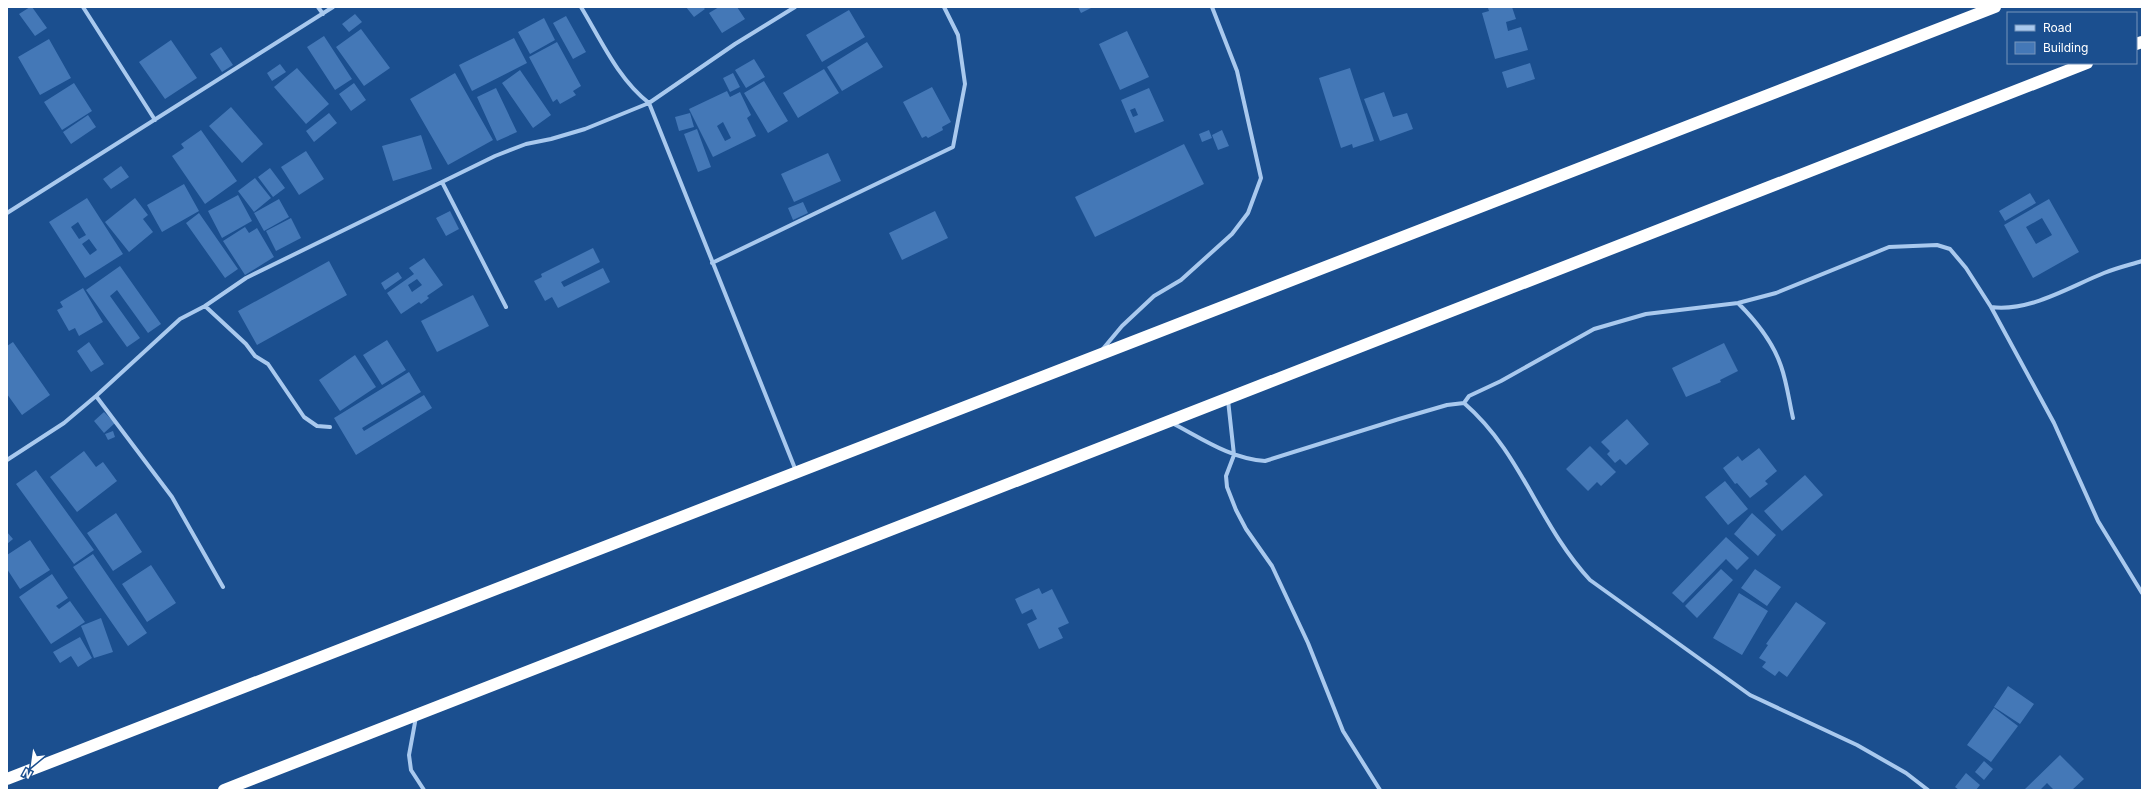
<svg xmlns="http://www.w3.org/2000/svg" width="2149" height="797" viewBox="0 0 2149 797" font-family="Inter,sans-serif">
<rect width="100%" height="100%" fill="#1b4f8f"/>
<path fill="#4478b7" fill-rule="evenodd" d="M30,7H32L47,28L35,36L19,14Z
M686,7H703L705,9L694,17Z
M719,7H737L745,19L722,33L709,13Z
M1078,7H1093L1081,13Z
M1490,7H1512L1516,19L1506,22L1508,31L1521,27L1528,50L1495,59L1482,13L1489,11L1488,8Z
M849,10L865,37L822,62L806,35Z
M355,14L362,22L349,32L342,24Z
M566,16L586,52L573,59L553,23Z
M544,18L555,40L530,54L518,32Z
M361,29L390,68L364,86L336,47Z
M1127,31L1149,77L1120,90L1099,44Z
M324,36L352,79L335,90L307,47Z
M514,38L527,63L472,91L459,65Z
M49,39L71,78L40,95L18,57Z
M171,40L197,78L165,99L139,62Z
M557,42L581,86L573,91L576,95L560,104L557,99L553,102L529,57Z
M867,42L883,67L842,91L827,67Z
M221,47L233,65L222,72L210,54Z
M754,59L765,77L746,88L735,70Z
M1530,63L1535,79L1507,88L1502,72Z
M280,64L286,72L272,81L267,73Z
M297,68L329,104L306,124L274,87Z
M1350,68L1374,141L1353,148L1352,144L1341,148L1319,78Z
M824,69L839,93L798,118L783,93Z
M520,70L551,115L533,128L502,83Z
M455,73L493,140L448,165L410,99Z
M733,73L740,87L730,92L723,78Z
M764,81L788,121L768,133L744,93Z
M74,83L92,111L62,130L44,102Z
M354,83L366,100L351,111L339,94Z
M932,87L951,122L942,127L943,130L928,138L926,136L922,138L903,102Z
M496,88L517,132L497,141L477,97Z
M1149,88L1164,121L1135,133L1121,100ZM1135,108L1138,115L1133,117L1130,110Z
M727,91L730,97L740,92L751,115L747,118L756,136L713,157L689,109ZM723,122L731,138L725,141L717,126Z
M1384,92L1393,117L1407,113L1413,129L1380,141L1364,99Z
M231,107L263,144L242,163L209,126Z
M329,113L337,123L314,142L306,131Z
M690,113L694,127L679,131L675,117Z
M88,115L96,127L71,144L63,132Z
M697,129L711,167L698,172L684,134Z
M201,130L237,181L205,204L172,156L184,148L181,144Z
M1209,130L1212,138L1202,142L1199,134Z
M1222,130L1229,146L1218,150L1212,135Z
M421,135L432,169L393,181L382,146Z
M1184,144L1204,184L1095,237L1075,197Z
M306,151L324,179L299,195L281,167Z
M828,153L841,181L794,202L781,174Z
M121,166L129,177L111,189L103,179Z
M270,168L285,188L273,197L258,177Z
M255,178L271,198L254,212L238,191Z
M184,184L199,211L162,232L147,205Z
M2030,193L2036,203L2005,221L1999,211Z
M238,195L252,221L222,238L208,211Z
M87,198L123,254L85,278L49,222ZM78,222L86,235L79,239L71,227ZM89,239L97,250L90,255L82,244Z
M135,198L148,215L143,219L153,232L129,252L105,222Z
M279,199L289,217L264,231L254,213Z
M2049,199L2079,252L2033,278L2004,225ZM2042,218L2052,235L2036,244L2026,227Z
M803,202L808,213L793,220L788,208Z
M450,211L459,229L446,236L436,218Z
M935,211L948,238L902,260L889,233Z
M199,213L238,269L225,278L186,223Z
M291,218L301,238L276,251L266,231Z
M245,227L249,233L257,228L274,257L245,275L223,241Z
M593,248L600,262L561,282L564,287L603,268L610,282L558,308L552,297L545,301L534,281L542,277L541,274Z
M424,258L443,285L427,296L429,298L421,304L419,302L401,314L387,293L414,274L409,268ZM417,279L422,285L412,292L408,285Z
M329,261L347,295L257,345L238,311Z
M120,266L161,324L148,333L117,290L110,296L140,338L127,347L86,290Z
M398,272L402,278L385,290L381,283Z
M83,288L103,322L79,336L75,328L69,331L57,310L63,307L60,302Z
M473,295L489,326L437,352L421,321Z
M387,340L406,370L382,385L363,355Z
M13,342L50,395L22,415L7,394V346Z
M89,342L104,364L91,372L77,351Z
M1724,343L1738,371L1720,380L1721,382L1686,397L1672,368Z
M355,355L376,387L340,411L319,380Z
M409,372L421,392L362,428L364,431L424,395L432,408L356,455L334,418Z
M104,412L115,423L104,433L94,421Z
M1627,419L1649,444L1626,465L1620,459L1615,463L1607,454L1610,451L1601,442Z
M113,431L115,437L108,440L105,434Z
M1590,446L1616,472L1601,486L1597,482L1588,491L1566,469Z
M1759,448L1777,471L1765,481L1768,484L1750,498L1737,483L1735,484L1723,468L1738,456L1742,461Z
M84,451L96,467L103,462L117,481L77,512L50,477Z
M36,470L94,550L74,564L16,484Z
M1805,475L1823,495L1782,531L1764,511Z
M1725,481L1748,509L1728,525L1705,497Z
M116,513L142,552L113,571L87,533Z
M1752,513L1776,535L1758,556L1734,534Z
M7,532L13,539L7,544Z
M1726,537L1749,558L1737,570L1726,559L1683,603L1672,593Z
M30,540L50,570L20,589L7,569V555Z
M93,554L147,633L128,646L73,567Z
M151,565L176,603L147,622L122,584Z
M1721,569L1733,580L1697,618L1685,606Z
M1755,569L1781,587L1767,606L1741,588Z
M52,574L68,598L56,606L59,609L70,601L85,622L51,644L19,597Z
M1039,588L1042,594L1052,589L1069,623L1058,628L1063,638L1039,649L1027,624L1037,619L1032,609L1022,614L1015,599Z
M1739,593L1768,611L1742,655L1713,638Z
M1796,602L1826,623L1787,677L1779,671L1775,676L1762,667L1766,662L1759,658L1768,645L1766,644Z
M101,618L113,652L94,658L81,626Z
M80,637L92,658L78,667L71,656L60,663L53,652Z
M2008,686L2034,704L2020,724L1994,707Z
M1994,708L2018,726L1991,762L1967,745Z
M2060,755L2084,779L2072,790H2054L2047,783L2040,790H2024Z
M1984,761L1993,769L1984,780L1975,772Z
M1966,773L1980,785L1976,790H1959L1955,787Z"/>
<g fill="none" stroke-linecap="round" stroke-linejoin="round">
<path stroke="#a9c9ee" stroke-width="4" d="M83,7L155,120
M318,7L323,14
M581,7C601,40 618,79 649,103L796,471
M442,182L506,307
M7,213L333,7
M712,263L953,147L965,84L958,35L944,7
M1738,303C1756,321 1773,342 1781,366C1787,383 1789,401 1793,418
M205,306L246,344L255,356L268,364L304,417L317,426L330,427
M1991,307L2054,423L2098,521L2142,593
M1102,350L1122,326L1154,296L1181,280L1232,234L1248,213L1261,178L1237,71L1212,7
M96,396L172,497L223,587
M1228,400L1234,455L1226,476L1227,487L1236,510L1246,529L1272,566L1308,643L1343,731L1380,790
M1464,403L1469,396L1501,381L1594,329L1646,314L1738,303L1776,293L1889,247L1937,245L1950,249L1966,268L1991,307C2030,312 2069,287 2104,273C2116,268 2129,265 2142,261
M1172,423C1201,438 1231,459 1265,461L1399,419L1447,405L1464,403C1522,453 1538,524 1590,580L1750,695L1857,745L1906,773L1928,790
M7,460L64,423L96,396L180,319L205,306L246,278L495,156L526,144L551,139L585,129L649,103L735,44L795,7
M416,717L409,755L411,770L424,790"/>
<path stroke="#fff" stroke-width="12" d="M2136,44L2142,42
M7,779L1995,7
M224,790L2087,63"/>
</g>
<rect width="2149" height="797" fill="none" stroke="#ffffff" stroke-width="16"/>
<rect x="2007" y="12" width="130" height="52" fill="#1b4f8f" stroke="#7695bc"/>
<rect x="2015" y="25" width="20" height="6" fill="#a9c9ee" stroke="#7695bc"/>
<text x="2043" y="32" font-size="12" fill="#ffffff">Road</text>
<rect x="2015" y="42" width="20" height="12" fill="#4478b7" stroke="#7695bc"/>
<text x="2043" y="52" font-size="12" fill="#ffffff">Building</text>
<g transform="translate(32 765) rotate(209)" stroke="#1b4f8f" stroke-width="3" paint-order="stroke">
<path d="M0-3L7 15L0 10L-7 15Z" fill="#ffffff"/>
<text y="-6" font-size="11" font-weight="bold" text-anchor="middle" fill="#ffffff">N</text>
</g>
</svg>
